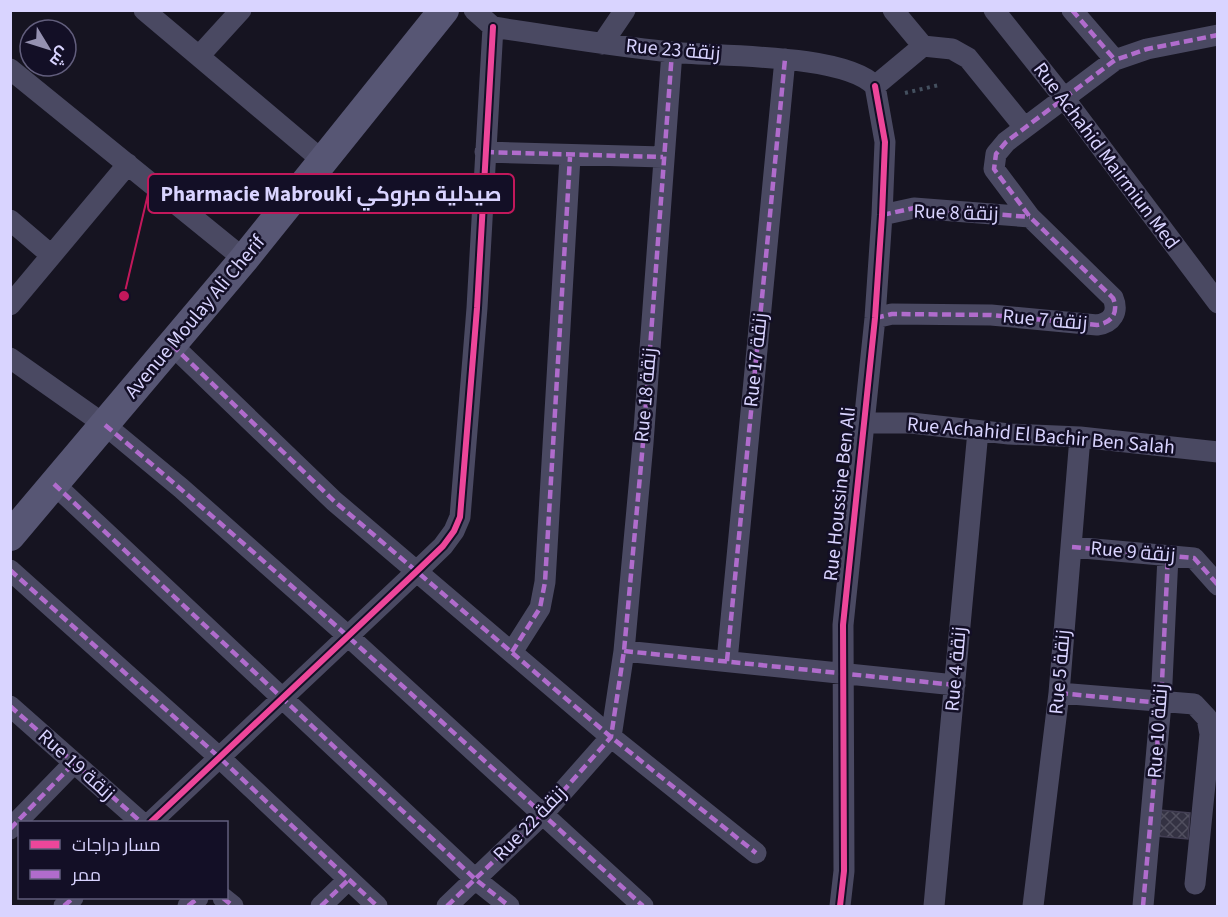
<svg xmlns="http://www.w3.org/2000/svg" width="1228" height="917" viewBox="0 0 1228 917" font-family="'Source Sans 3',Cairo,sans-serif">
<defs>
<pattern id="building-cross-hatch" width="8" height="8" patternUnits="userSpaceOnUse" patternTransform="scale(1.5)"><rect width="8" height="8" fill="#343243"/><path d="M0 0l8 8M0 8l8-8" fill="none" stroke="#514f5f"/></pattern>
</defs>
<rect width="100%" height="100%" fill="#161421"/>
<path fill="url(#building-cross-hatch)" stroke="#433f54" stroke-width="1.5" d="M1159,810L1190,813L1188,839L1157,836Z"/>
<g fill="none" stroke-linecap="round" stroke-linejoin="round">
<path stroke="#44505f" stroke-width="4" stroke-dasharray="3 4.5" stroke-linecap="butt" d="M905,93L939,85"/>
<path stroke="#4a4962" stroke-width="21" d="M144,10L323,161
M474,10L493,27C552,36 611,46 670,52C717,57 844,53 875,86
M994,10L1064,98L1218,303
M1072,10L1115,60
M602,44L625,10
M923,46L952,49L968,58L1024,127
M200,55L241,10
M10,69L244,259
M875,86L923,46L893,10
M485,152L663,157
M882,215L914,208L1030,217
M10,220L51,255
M10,305L128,164
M875,318L892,314L991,315L1097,325C1112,323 1119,312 1113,298L1030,217L994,169L996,154L1006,142L1115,60L1147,49L1218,35
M172,345L334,501L611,737L756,853
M10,358L105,425L181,488L348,636L643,906
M864,423H911L1009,434L1080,437L1218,452
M54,484L475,879L509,906
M1072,547L1194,558L1218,585
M10,570L220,758L377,906
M624,651L955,685
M512,652L540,608L545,582L570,157
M727,661L785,59
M1059,693L1194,704L1207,718L1210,734L1195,884
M10,706L141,822
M151,822L416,572L443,546L454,531L460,517L477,308L493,27
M10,829L73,764
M223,898L233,906
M64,906L73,898
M188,906L198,898
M321,906L348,880
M447,906L542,815L611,737L624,651L643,443L672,52
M840,906L844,871L843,625L875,318L882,215L885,142L875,86
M934,906L978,431
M1033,906L1059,693L1080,437
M1143,906L1161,703L1168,556"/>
<path stroke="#575674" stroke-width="30" d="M10,536L244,259L444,10"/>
<path stroke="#b06ccc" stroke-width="4.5" stroke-dasharray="9 4.5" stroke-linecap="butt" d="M1072,10L1115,60
M485,152L663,157
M882,215L914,208L1030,217
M875,318L892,314L991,315L1097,325C1112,323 1119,312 1113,298L1030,217L994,169L996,154L1006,142L1115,60L1147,49L1218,35
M172,345L334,501L611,737L756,853
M105,425C290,579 465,744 643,906
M54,484L475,879L509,906
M1072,547L1194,558L1218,585
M10,570L220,758L377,906
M624,651L955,685
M512,652L540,608L545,582L570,157
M727,661L785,59
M1059,693L1161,703
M10,706L141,822
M10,829L73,764
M223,898L233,906
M64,906L73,898
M188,906L198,898
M321,906L348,880
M447,906L542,815L611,737L624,651L643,443L672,52
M1143,906L1161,703L1168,556"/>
<g stroke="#130f26" stroke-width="10">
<path id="cycleway" d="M151,822L416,572L443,546L454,531L460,517L477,308L493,27
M840,906L844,871L843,625L875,318L882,215L885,142L875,86"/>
</g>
<use href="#cycleway" stroke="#ed469a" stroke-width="6"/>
</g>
<g text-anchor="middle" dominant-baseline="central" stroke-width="5" stroke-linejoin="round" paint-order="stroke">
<g font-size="20" fill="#d9d4ff" stroke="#130f26">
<text transform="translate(673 50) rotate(5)">Rue 23 زنقة</text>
<text transform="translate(1106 156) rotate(53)">Rue Achahid Mairmiun Med</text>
<text transform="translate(956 213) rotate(2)">Rue 8 زنقة</text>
<text transform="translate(195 317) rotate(-50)">Avenue Moulay Ali Cherif</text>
<text transform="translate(1045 320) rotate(5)">Rue 7 زنقة</text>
<text transform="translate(756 360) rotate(-84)">Rue 17 زنقة</text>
<text transform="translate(646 395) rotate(-85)">Rue 18 زنقة</text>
<text transform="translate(1041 436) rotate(5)">Rue Achahid El Bachir Ben Salah</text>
<text transform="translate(840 494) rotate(-84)">Rue Houssine Ben Ali</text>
<text transform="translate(1133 552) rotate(5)">Rue 9 زنقة</text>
<text transform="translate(956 669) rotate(-85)">Rue 4 زنقة</text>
<text transform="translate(1060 672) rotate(-85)">Rue 5 زنقة</text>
<text transform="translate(1158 731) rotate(-86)">Rue 10 زنقة</text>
<text transform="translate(76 765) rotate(42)">Rue 19 زنقة</text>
<text transform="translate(530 824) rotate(-46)">Rue 22 زنقة</text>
</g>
</g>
<path fill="none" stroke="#c2185b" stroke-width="2" d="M124 296L148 194"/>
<circle fill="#c2185b" stroke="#130f26" stroke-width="2" cx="124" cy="296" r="6"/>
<rect fill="#130f26" stroke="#c2185b" stroke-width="2" x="148" y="174" width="366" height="39" rx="6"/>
<g font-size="21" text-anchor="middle" font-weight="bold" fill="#d9d4ff">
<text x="331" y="201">Pharmacie Mabrouki صيدلية مبروكي</text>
</g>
<rect width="1228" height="917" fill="none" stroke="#d9d4ff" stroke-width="24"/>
<rect x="18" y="821" width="210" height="78" fill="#130f26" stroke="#625e7d" stroke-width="1.5"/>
<rect x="30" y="840" width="30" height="9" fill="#ed469a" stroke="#625e7d" stroke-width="1.5"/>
<text x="72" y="851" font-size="18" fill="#d9d4ff">مسار دراجات</text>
<rect x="30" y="870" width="30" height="9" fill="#b06ccc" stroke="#625e7d" stroke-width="1.5"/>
<text x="72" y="881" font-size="18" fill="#d9d4ff">ممر</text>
<g transform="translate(48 48) rotate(128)"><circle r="28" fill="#130f26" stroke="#625e7d" stroke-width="1.5"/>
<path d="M0-4.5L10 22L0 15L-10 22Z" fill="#9591b1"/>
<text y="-9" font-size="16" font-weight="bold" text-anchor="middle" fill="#d9d4ff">ش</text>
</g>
</svg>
